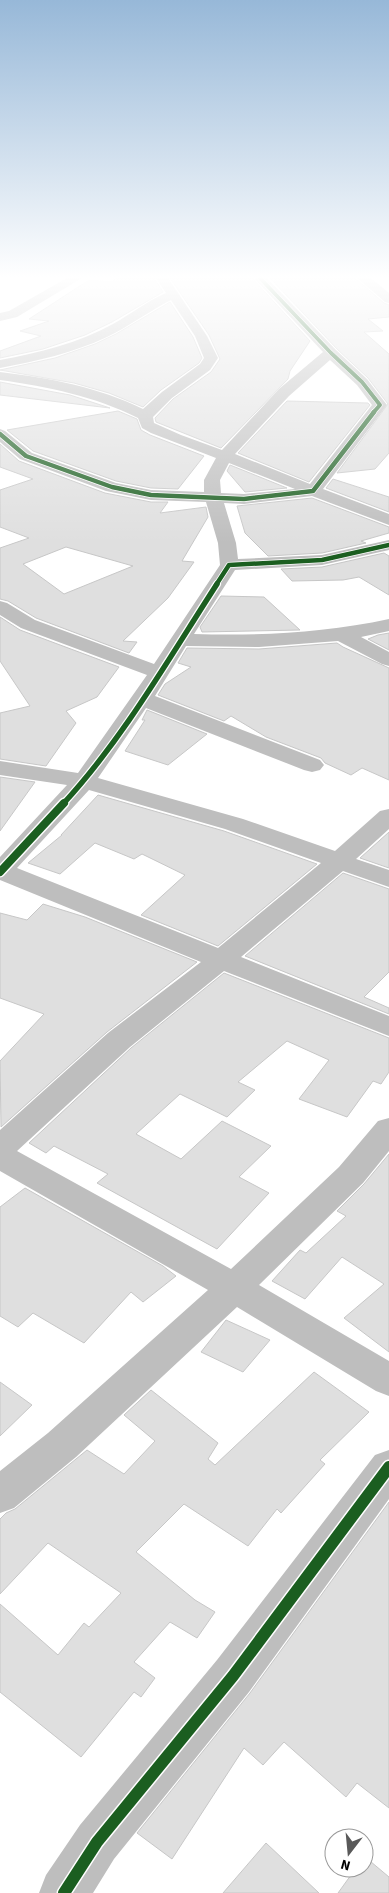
<svg xmlns="http://www.w3.org/2000/svg" width="389" height="1893" viewBox="0 0 389 1893" font-family="'Source Sans 3',sans-serif">
<rect width="100%" height="100%" fill="#fff"/>
<path fill="#dfdfdf" stroke="#c7c7c7" fill-rule="evenodd" d="M116,278H154L163,292L112,322L85,335L43,349L0,358V351L41,336L20,331L49,321L29,319L89,280L112,282Z
M170,278H252L310,341L290,371L288,379L221,448L156,422L155,418L173,399L211,372L220,359L209,335Z
M270,278H355L384,303L389,305V317L368,319L383,331L364,332L389,354V453L375,469L337,473L388,404L368,378L337,349Z
M170,302L193,337L202,358L199,363L161,390L143,407L109,393L74,383L0,370L55,358L95,344L116,334Z
M0,382L70,395L110,408L0,395Z
M287,401L368,403L370,405L309,482L238,453Z
M118,411L137,419L141,430L150,435L204,456L178,489L151,488L116,481L33,451L7,430Z
M0,444L19,461L105,493L151,502H168L160,513L206,507L208,517L182,561L194,562L168,598L123,641L137,642L129,653L36,618L8,601L0,599V548L29,538L0,527V490L33,479L0,467ZM66,547L133,566L64,594L23,564Z
M230,465L287,488L245,492L227,471Z
M333,479L389,497V512L326,488Z
M312,498L389,527V533L361,541L366,543L322,553L268,556L245,533L237,506Z
M384,553L389,556V595L359,577L343,580L292,581L281,569L322,567Z
M221,596L264,597L300,630L202,632L200,627Z
M0,617L20,630L119,667L97,697L66,711L76,723L46,766L0,759V713L30,706L0,661Z
M389,633V650L368,639L378,635Z
M337,643L343,647L389,668V780L362,768L351,775L325,763L321,758L266,737L231,716L224,721L158,695L165,684L191,667L178,663L187,648L259,649Z
M147,710L207,734L168,765L125,751L145,720H142Z
M0,777L35,782L0,831Z
M98,795L224,831L317,864L218,946L141,915L185,875L142,854L134,859L95,843L60,874L28,863L62,835H61Z
M389,832V868L360,858Z
M343,873L389,889V972L364,997L389,1008V1014L245,956Z
M43,904L85,917L197,962L107,1032L1,1127L0,1061L44,1014L0,998V913L27,920Z
M224,973L389,1038V1072L381,1084L373,1081L347,1117L299,1099L329,1060L287,1041L238,1082L255,1090L227,1117L180,1094L136,1134L181,1159L222,1121L271,1146L239,1177L269,1193L217,1249L97,1183L108,1174L54,1146L46,1153L29,1143L131,1048Z
M389,1154V1352L344,1318L384,1284L342,1257L305,1299L272,1281L300,1250L306,1253L346,1216L337,1211L364,1184Z
M25,1188L163,1266L176,1276L143,1302L131,1292L84,1343L33,1313L18,1327L0,1316V1207Z
M226,1320L270,1340L243,1372L201,1352Z
M314,1372L369,1412L320,1460L325,1464L281,1513L277,1509L248,1546L184,1504L136,1552L195,1600L215,1612L197,1638L170,1622L134,1662L155,1678L141,1697L134,1692L81,1757L0,1692V1604L58,1655L84,1623L89,1627L121,1593L48,1543L0,1594V1519L6,1513L15,1509L87,1450L124,1474L155,1441L124,1415L151,1390L218,1443L208,1459L215,1465Z
M0,1382L32,1405L0,1436Z
M389,1502V1808L357,1783L346,1797L284,1742L263,1765L244,1748L172,1859L137,1833L250,1693Z
M266,1843L319,1893H223Z
M364,1856L389,1877V1893H338L356,1868H364Z"/>
<g fill="none" stroke-linecap="round" stroke-linejoin="round">
<path fill="#bebebe" fill-rule="evenodd" d="M67,278H82L17,317L0,321V313L9,311Z
M156,278H168L207,336L218,358L210,370L172,398L153,417L154,423L181,435L222,450L279,389L323,352L254,278H267L336,350L367,379L387,405L323,489L389,514V525L312,496L244,504L224,503L236,543L238,559L322,555L389,540V550L322,565L235,570L194,634C260,636 324,633 389,619V631L361,637L389,652V666L382,664L338,641L259,647L186,646L155,696L320,760L324,765L320,770L312,772L304,770L146,708L98,778L243,819L335,851L380,811L389,809V829L356,859L389,870V887L343,871L241,957L389,1016V1036L224,971L130,1047L17,1151L231,1269L339,1167L378,1121L389,1118V1151L363,1183L259,1285L389,1361V1396L376,1391L237,1307L76,1457L14,1508L0,1513V1471L48,1433L208,1290L0,1171V1130L108,1033L201,962L0,880V857L67,785L0,775V761L78,773L147,675L21,628L0,615V601L7,603L35,620L154,664L220,565L218,543L206,502L151,500L106,491L20,459L0,442V429L5,431L32,453L116,483L151,490L204,492V480L216,458L151,433L142,428L138,418C94,396 49,387 0,380V372C50,378 98,387 143,409L162,392L200,364L204,358L195,336L171,300C149,311 130,326 107,337C73,353 37,361 0,368V360C39,353 78,343 113,324C131,314 147,301 166,293ZM330,360L357,385L372,405L310,484L235,454L289,396ZM229,463L295,489L244,494L221,493L220,480ZM89,790L225,829L321,863L218,948L17,868Z
M357,278H371L389,293V303L385,302Z
M389,1450V1499L249,1692L114,1859L93,1893H39L46,1875L80,1825L217,1660L375,1455Z"/>
<g stroke="#fff" stroke-width="5">
<path id="cycleway-far4" d="M260,278L331,353L362,382L380,405L373,413"/>
</g>
<g stroke="#fff" stroke-width="6">
<path id="cycleway-far3" d="M0,434L26,456L112,487L151,495L244,499L313,491L374,412
M216,585L229,565L322,560L389,545"/>
</g>
<g stroke="#fff" stroke-width="8">
<path id="cycleway-far2" d="M63,804C123,739 169,658 217,584"/>
</g>
<g stroke="#fff" stroke-width="11">
<path id="cycleway-far1" d="M0,872L64,803"/>
</g>
<g stroke="#fff" stroke-width="15">
<path id="cycleway" d="M64,1893L97,1842L233,1676L389,1467"/>
</g>
<use href="#cycleway-far4" stroke="#1b5e20" stroke-width="4"/>
<use href="#cycleway-far3" stroke="#1b5e20" stroke-width="4.5"/>
<use href="#cycleway-far2" stroke="#1b5e20" stroke-width="5.5"/>
<use href="#cycleway-far1" stroke="#1b5e20" stroke-width="8"/>
<use href="#cycleway" stroke="#1b5e20" stroke-width="12"/>
</g>
<linearGradient id="sky" x2="0" y2="1"><stop stop-color="#97b8d8"/><stop offset="0.51" stop-color="#fff"/><stop offset="1" stop-color="#fff" stop-opacity="0"/></linearGradient>
<rect width="389" height="543" fill="url(#sky)"/>
<g transform="translate(349 1853) rotate(196)"><circle r="24" fill="#ffffff" stroke="#999999"/>
<path d="M0-4L9 19L0 12L-9 19Z" fill="#595959"/>
<text y="-8" font-size="14" font-weight="bold" text-anchor="middle" fill="#000000">N</text>
</g>
</svg>
